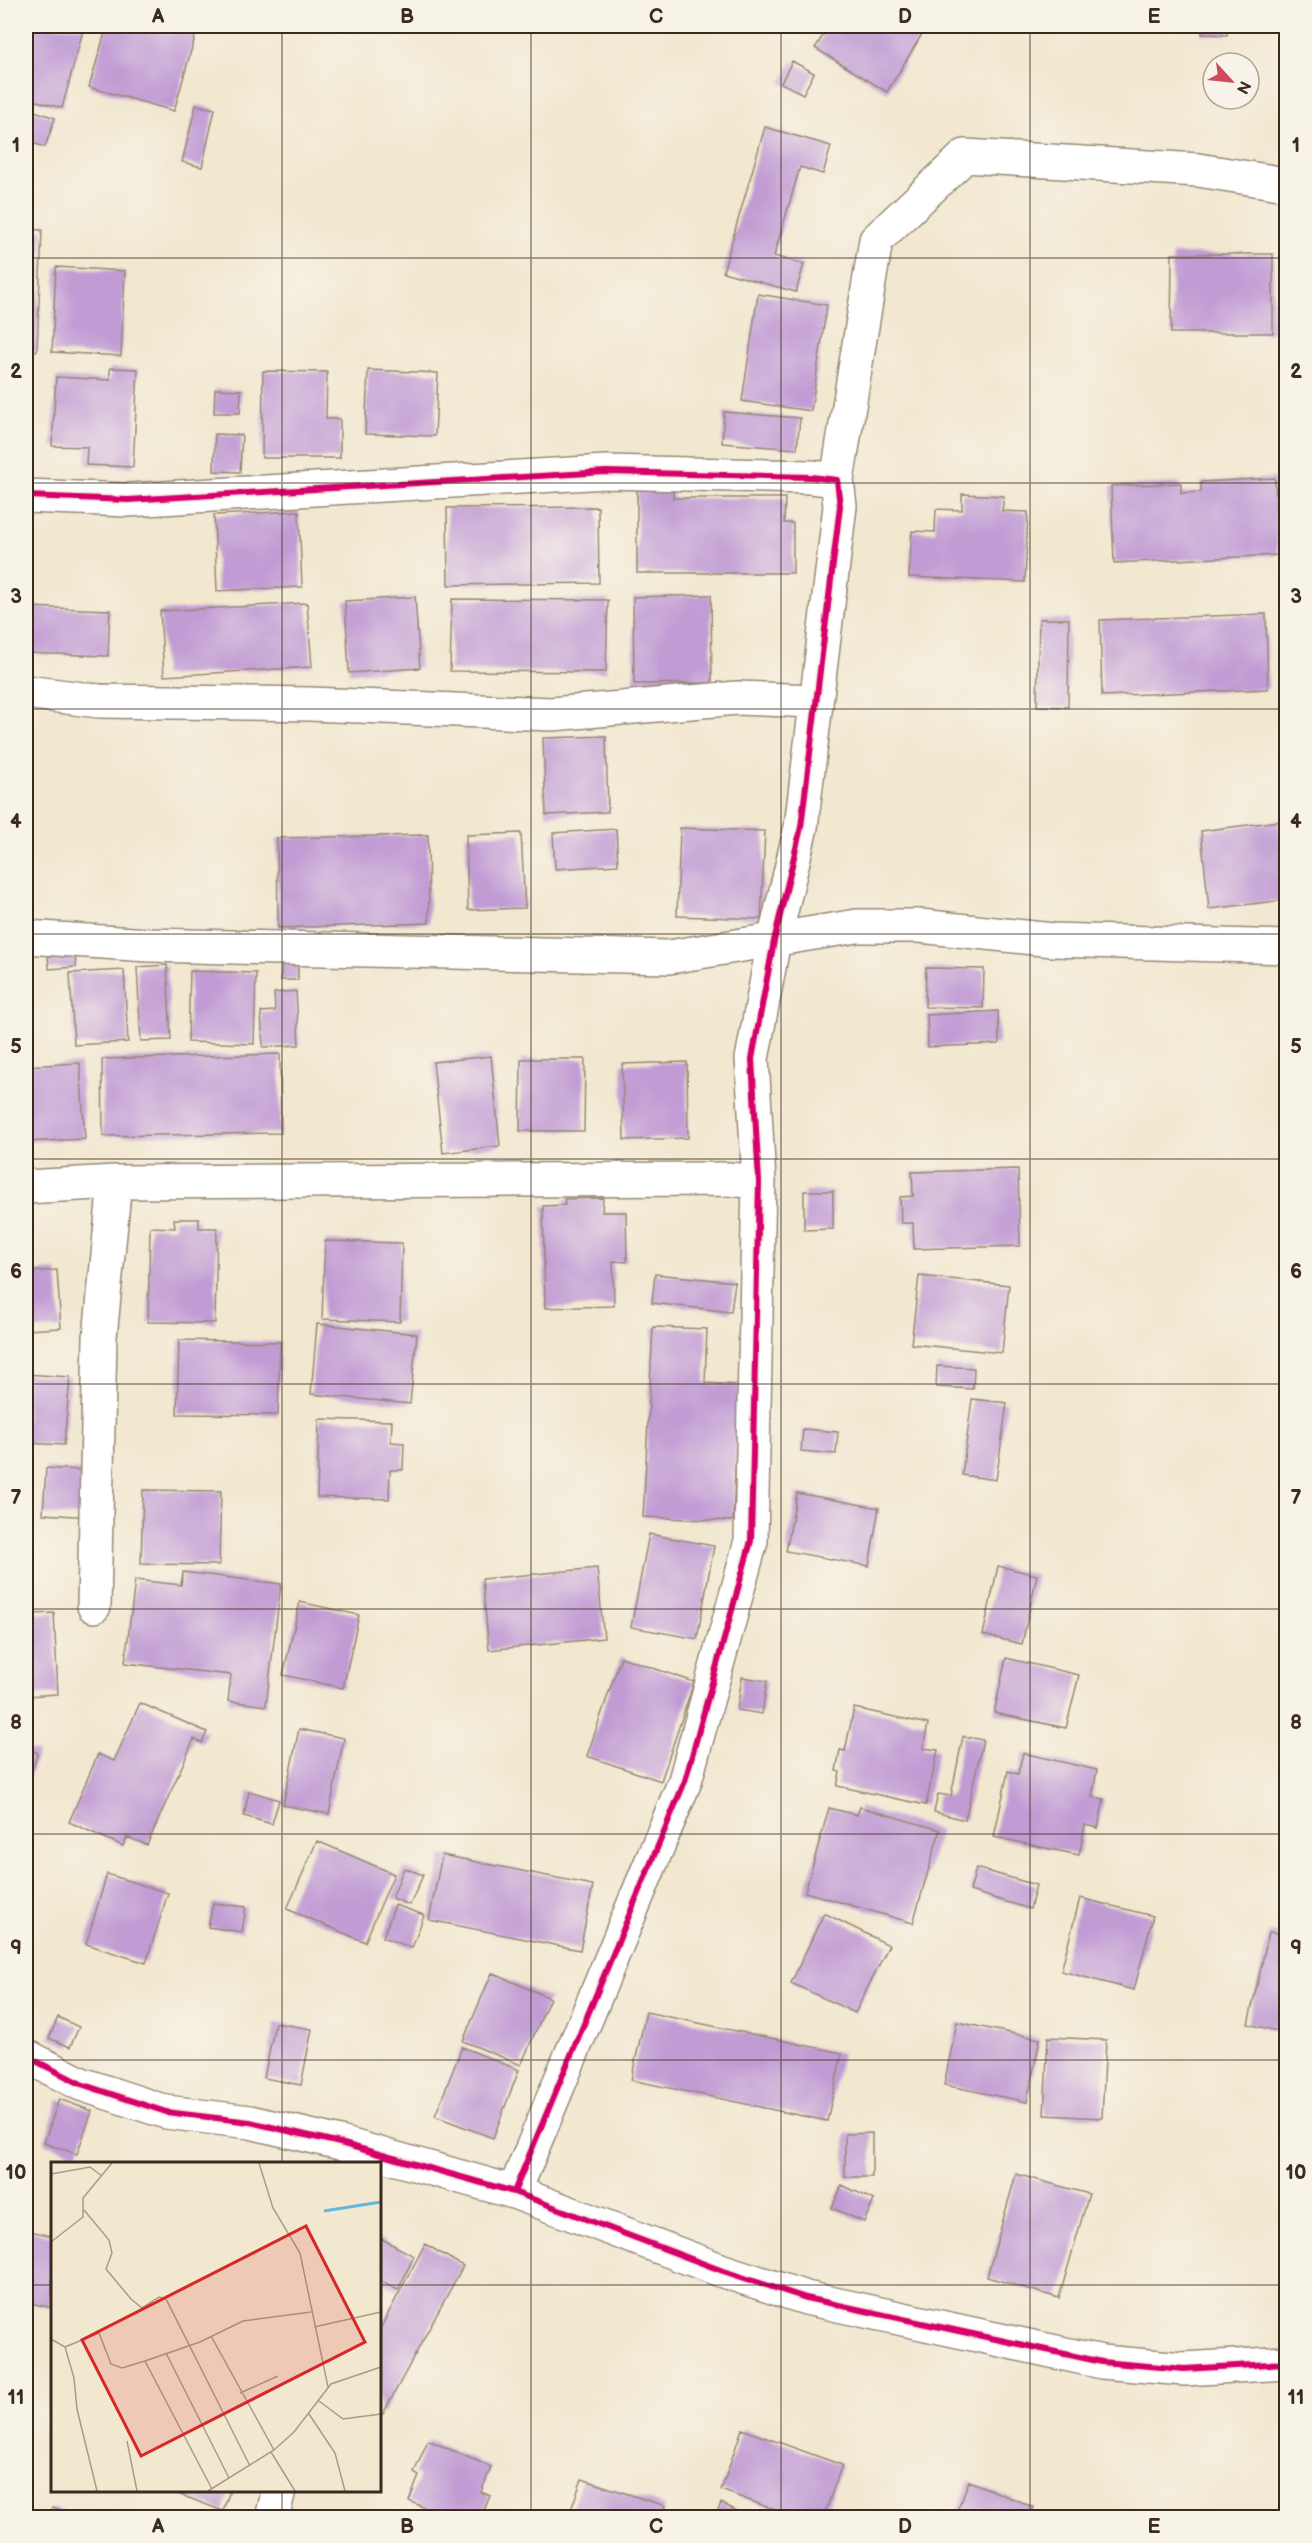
<svg xmlns="http://www.w3.org/2000/svg" width="1312" height="2543" viewBox="0 0 1312 2543" font-family="'Balsamiq Sans',sans-serif">
<rect width="100%" height="100%" fill="#f7f3e8"/>
<filter id="ink" filterUnits="userSpaceOnUse"><feTurbulence type="fractalNoise" baseFrequency=".0167" numOctaves="2"/><feDisplacementMap in="SourceGraphic" scale="12" xChannelSelector="R" yChannelSelector="G"/><feConvolveMatrix kernelMatrix="1 2 1 2 8 2 1 2 1" color-interpolation-filters="sRGB"/></filter>
<filter id="wash" filterUnits="userSpaceOnUse"><feTurbulence type="fractalNoise" baseFrequency=".008" numOctaves="4" result="noise"/><feDisplacementMap in="SourceGraphic" scale="24" xChannelSelector="R" yChannelSelector="G"/><feGaussianBlur stdDeviation="1.35" result="paint"/><feColorMatrix in="noise" values="0 0 0 0 0 0 0 0 0 0 0 0 0 0 0 0 0 1.4 0 .05"/><feComposite in="paint" operator="in"/></filter>
<g filter="url(#wash)">
<rect width="100%" height="100%" fill="#f2e7cf"/>
<g id="blocks">
<path fill="#c19bd4" d="M26,26L84,27L62,108L26,98Z
M107,26H198L174,111L89,87Z
M829,26H927L887,92L815,48Z
M1203,26H1228L1227,35L1202,34Z
M792,61L814,73L803,94L781,83Z
M196,105L215,109L202,167L182,162Z
M26,108L55,118L45,147L26,141Z
M765,127L831,146L823,174L800,167L774,256L804,264L796,292L723,272Z
M26,229L42,230L37,351L26,350Z
M1172,254H1273V333H1171Z
M56,267L125,271L121,356L52,352Z
M758,294L827,305L811,411L742,401Z
M110,368L138,369L133,467L86,465L87,447L52,446L56,377L110,380Z
M368,370L438,373L435,436L365,434Z
M263,371L327,372L326,419H340V458H262Z
M215,389L241,390L240,413H214Z
M724,412L800,418L797,449L722,443Z
M215,434L242,435L240,472L214,471Z
M1275,478L1278,555L1114,563L1111,486L1181,483V493L1201,492V482Z
M637,482H673V498H785L784,523H793V573H637Z
M962,494L1004,496L1002,511L1028,512L1025,582L909,577L912,531L935,532L936,509L962,510Z
M598,507L599,583L448,585L447,508Z
M299,511L302,587L217,591L214,515Z
M711,595L712,683L634,684L633,597Z
M415,597L420,668L349,673L345,601Z
M452,599L608,600L606,672L450,671Z
M307,603L312,667L164,676L160,611Z
M26,607L110,610L108,656L26,653Z
M1266,614L1268,689L1102,696L1100,620Z
M1039,619H1069L1068,707L1037,706Z
M606,736L608,812L546,815L543,738Z
M1279,821L1286,900L1209,909L1201,831Z
M680,828L765,831L761,919L677,916Z
M616,829L618,865L555,869L553,833Z
M521,833L525,908L468,910L466,835Z
M428,835L429,923L278,928L277,838Z
M75,953L76,967L49,969L48,956Z
M282,960H298V980H281Z
M167,965L171,1040L141,1041L137,967Z
M926,968L984,969L983,1008L925,1007Z
M124,970L128,1042L74,1045L70,973Z
M190,971L256,973L254,1044L188,1042Z
M296,991L299,1045L263,1047L261,1012L275,1011L274,993Z
M998,1011L999,1044L928,1047L927,1015Z
M280,1054L281,1133L103,1136L102,1059Z
M491,1056L500,1146L443,1153L433,1062Z
M521,1059H585L584,1131H520Z
M687,1062L688,1138L624,1140L622,1064Z
M80,1063L85,1139L26,1142V1066Z
M1018,1169L1020,1246L914,1249L913,1223H901L900,1197L913,1196L912,1172Z
M804,1191H833V1229L804,1230Z
M603,1198L602,1212H626L627,1262L613,1261L614,1306L545,1308L543,1206L565,1205L564,1199Z
M174,1219H199V1228H217L215,1323L148,1322L150,1227L175,1228Z
M325,1241L402,1243L400,1322L322,1319Z
M57,1270L61,1328L26,1330V1272Z
M655,1274L735,1282L731,1312L652,1303Z
M919,1276L1009,1285L1002,1353L911,1344Z
M317,1324L417,1334L410,1404L311,1394Z
M653,1327L707,1329L705,1383L739,1385L733,1521L643,1517Z
M179,1340L280,1342L278,1415L177,1414Z
M937,1366L974,1368L973,1389L936,1387Z
M26,1374L70,1377L64,1445L26,1443Z
M972,1399L1007,1403L996,1480L962,1475Z
M319,1419L392,1421L391,1442L404,1443L403,1470H390L389,1499L317,1497Z
M803,1429L838,1432L836,1454L801,1451Z
M46,1468L94,1471L91,1517L43,1514Z
M143,1490L221,1491L219,1565L141,1564Z
M797,1493L879,1508L869,1566L786,1551Z
M649,1534L714,1546L697,1639L631,1627Z
M998,1566L1037,1575L1022,1644L983,1635Z
M597,1568L604,1638L489,1650L482,1579Z
M183,1572L281,1584L266,1706L228,1701L231,1675L125,1663L135,1580L181,1585Z
M33,1602V1614L54,1613L58,1694L26,1696V1603Z
M300,1602L359,1615L343,1688L283,1675Z
M621,1657L694,1682L661,1781L587,1756Z
M1006,1658L1079,1675L1066,1728L994,1713Z
M742,1677L767,1681L762,1714L737,1710Z
M140,1703L207,1732L202,1743L194,1739L147,1845L127,1837L123,1846L69,1822L98,1754L114,1761Z
M854,1708L928,1724L923,1748L938,1750L926,1805L837,1786L840,1772L836,1771L840,1750L845,1751Z
M299,1729L344,1738L329,1814L283,1805Z
M963,1736L983,1740L965,1820L934,1812L938,1794L951,1796Z
M26,1748L38,1753L26,1787Z
M1023,1753L1097,1770L1092,1797L1104,1799L1098,1828L1085,1825L1079,1855L994,1837L1008,1771L1018,1774Z
M249,1791L279,1800L272,1824L244,1816Z
M860,1807L940,1830L913,1923L805,1892L829,1808L857,1815Z
M317,1841L394,1874L365,1942L287,1909Z
M442,1855L593,1885L580,1950L429,1920Z
M404,1868L423,1875L410,1905L392,1898Z
M976,1868L1036,1885L1030,1909L970,1891Z
M107,1874L168,1893L146,1963L86,1944Z
M1080,1898L1153,1916L1134,1990L1061,1971Z
M213,1903L246,1907L242,1932L208,1927Z
M395,1905L424,1915L412,1948L383,1937Z
M824,1913L889,1945L855,2013L791,1983Z
M1269,1932L1286,1935V2033L1248,2024Z
M492,1973L550,1998L521,2065L463,2041Z
M646,2012L842,2053L827,2121L631,2080Z
M58,2017L79,2027L70,2047L49,2038Z
M957,2022L1040,2039L1027,2102L944,2085Z
M275,2023L312,2029L301,2085L264,2078Z
M1048,2037L1106,2040L1102,2118L1044,2115Z
M462,2047L519,2070L493,2138L435,2116Z
M59,2099L92,2111L77,2154L44,2143Z
M872,2133V2177H845V2134Z
M1016,2174L1089,2194L1059,2298L987,2277Z
M842,2185L874,2200L864,2222L832,2208Z
M26,2230L52,2236V2308L26,2302Z
M380,2238L414,2256L398,2290L380,2281Z
M425,2244L463,2266L383,2414L380,2412V2329Z
M742,2429L842,2465L823,2518H797L721,2490Z
M428,2440L491,2467L481,2492L490,2496L481,2518H449L409,2501L419,2476L414,2473Z
M582,2479L665,2506L661,2518H568Z
M969,2481L1033,2507L1029,2518H954Z
M168,2490H230L223,2511Z
M721,2503L751,2518H715Z
M52,2508L81,2517V2518H49Z"/>
</g>
</g>
<g filter="url(#ink)">
<use href="#blocks" fill-opacity="0" stroke="#968876" stroke-width="1.5"/>
<g fill="none" stroke-linecap="round" stroke-linejoin="round">
<g stroke="#968876" stroke-width="36">
<path id="minor" d="M837,480L876,240L965,156L1198,170L1286,184
M26,496L128,500L606,472L811,477L837,480L840,506L801,827L774,941L752,1059L759,1182L751,1541L685,1781L514,2192
M26,692L99,701L310,704L552,714L737,698L816,701
M26,937L149,945L669,957L857,926H920L1053,940L1286,947
M26,1187L115,1182L728,1179L759,1182
M94,1606L100,1337L115,1182
M26,2056L81,2084L166,2112L250,2122L340,2143L514,2192L723,2271L806,2298L1102,2362L1184,2369L1286,2363
M272,2518L279,2490"/>
</g>
<use href="#minor" stroke="#fff" stroke-width="33"/>
<g stroke="#f7f3e8" stroke-width="10">
<path id="cycleway" d="M26,496L128,500L606,472L811,477L837,480L840,506L801,827L774,941L752,1059L759,1182L751,1541L685,1781L514,2192
M26,2056L81,2084L166,2112L250,2122L340,2143L514,2192L723,2271L806,2298L1102,2362L1184,2369L1286,2363"/>
</g>
<use href="#cycleway" stroke="#d6006c" stroke-width="6"/>
</g>
</g>
<path fill="none" stroke="#3b2a1e" stroke-width="1.5" stroke-opacity="0.55" d="M282,26V2164M531,26V2518M781,26V2518M1030,26V2518M26,258H1286M26,483H1286M26,709H1286M26,934H1286M26,1159H1286M26,1384H1286M26,1609H1286M26,1834H1286M26,2060H1286M26,2285H52M380,2285H1286M282,2490V2518"/>
<g transform="translate(51 2162)">
<rect width="330" height="330" fill="#f2e7cf"/>
<path fill="none" stroke="#62b7de" stroke-width="3" d="M273,49L330,40"/>
<path fill="none" stroke="#a99b88" stroke-width="1.5" d="M208,1L222,46L249,91L277,225M0,12L39,5L51,14M33,48L58,78L61,91L55,107L80,137L91,146L108,135L115,137L199,304M0,80L32,55V36L61,1M263,165L330,150M160,174L223,288M0,177L14,185L23,216L26,247L46,329M14,185L48,171L60,202L71,206L94,199M115,191L178,316M189,231L227,214M268,239L292,257L330,252M258,252L284,291L294,329M76,279L86,329M220,290L244,329M161,327L94,199L149,180L192,159L260,150M157,329L223,288L243,270L280,222L330,205"/>
<path fill="#d62828" fill-opacity="0.15" stroke="#d62828" stroke-width="3" d="M255,64L314,180L90,294L31,178Z"/>
<rect width="330" height="330" fill="none" stroke="#3b2a1e" stroke-width="3"/>
</g>
<rect width="1312" height="2543" fill="none" stroke="#f7f3e8" stroke-width="66"/>
<g transform="translate(1231 81) rotate(117)"><circle r="28" fill="#f7f3e8" stroke="#aca397" stroke-width="1.5"/>
<path d="M0-4.5L10 22L0 15L-10 22Z" fill="#d1495b"/>
<text y="-9" font-size="16" font-weight="bold" text-anchor="middle" fill="#3b2a1e">N</text>
</g>
<rect x="33" y="33" width="1246" height="2477" fill="none" stroke="#3b2a1e" stroke-width="2"/>
<g font-size="20" text-anchor="middle" font-weight="bold" fill="#3b2a1e">
<text x="158" y="23">A</text>
<text x="407" y="23">B</text>
<text x="656" y="23">C</text>
<text x="905" y="23">D</text>
<text x="1154" y="23">E</text>
<text x="16" y="152">1</text>
<text x="1296" y="152">1</text>
<text x="16" y="378">2</text>
<text x="1296" y="378">2</text>
<text x="16" y="603">3</text>
<text x="1296" y="603">3</text>
<text x="16" y="828">4</text>
<text x="1296" y="828">4</text>
<text x="16" y="1053">5</text>
<text x="1296" y="1053">5</text>
<text x="16" y="1278">6</text>
<text x="1296" y="1278">6</text>
<text x="16" y="1504">7</text>
<text x="1296" y="1504">7</text>
<text x="16" y="1729">8</text>
<text x="1296" y="1729">8</text>
<text x="16" y="1954">9</text>
<text x="1296" y="1954">9</text>
<text x="16" y="2179">10</text>
<text x="1296" y="2179">10</text>
<text x="16" y="2404">11</text>
<text x="1296" y="2404">11</text>
<text x="158" y="2533">A</text>
<text x="407" y="2533">B</text>
<text x="656" y="2533">C</text>
<text x="905" y="2533">D</text>
<text x="1154" y="2533">E</text>
</g>
</svg>
